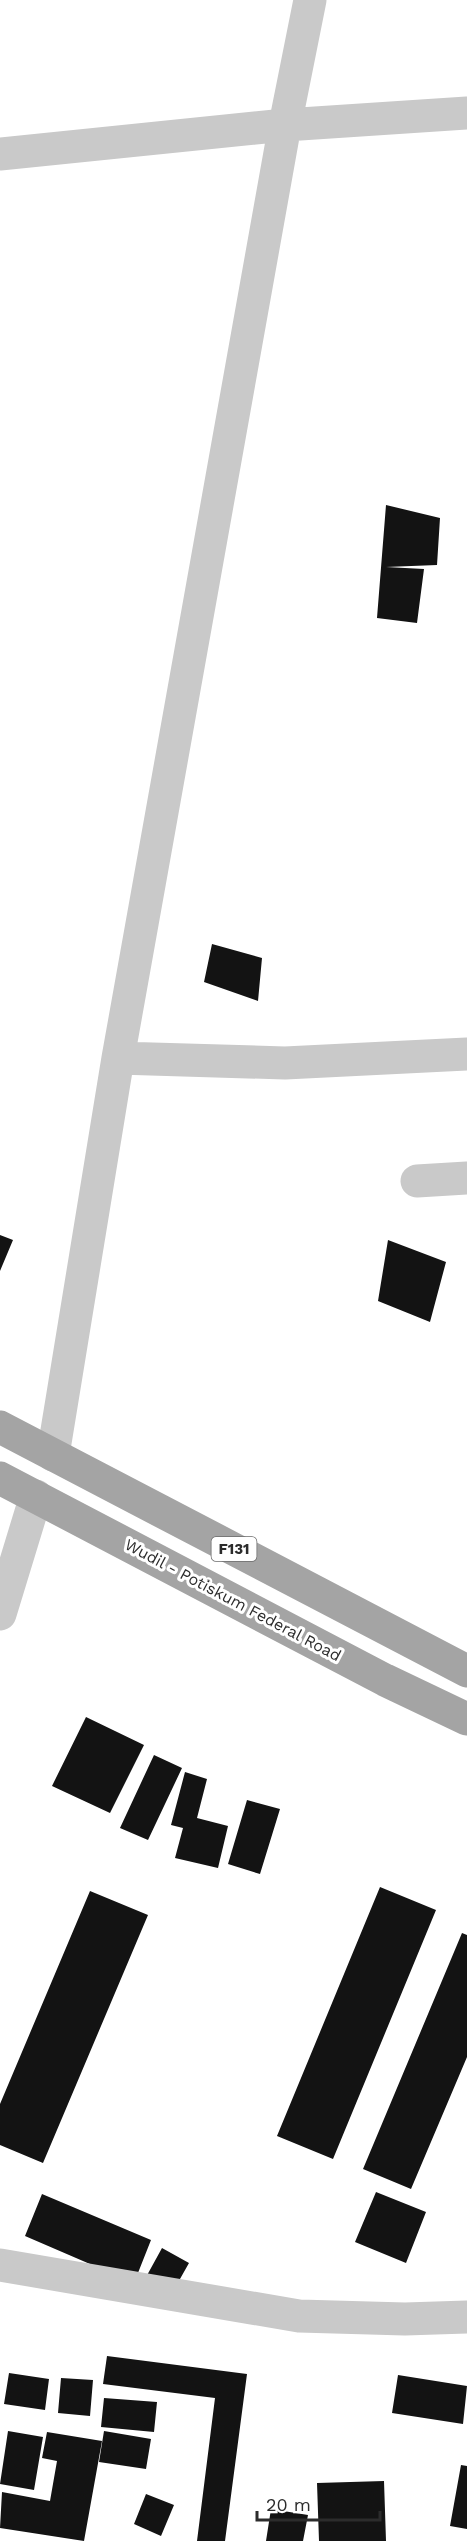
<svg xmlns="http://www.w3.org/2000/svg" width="467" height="2541" viewBox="0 0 467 2541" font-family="'Work Sans',sans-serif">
<rect width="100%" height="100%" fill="#fff"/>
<path fill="#131313" d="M386,505L440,518L437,565L386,567L424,569L417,623L377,618Z
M212,944L262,958L258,1001L204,982Z
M0,1235L13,1240L0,1271Z
M388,1240L446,1262L430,1322L378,1301Z
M86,1717L144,1745L110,1813L52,1786Z
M154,1755L182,1768L148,1840L120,1828Z
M185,1772L207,1779L197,1818L228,1826L218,1868L175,1858L183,1828L171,1825Z
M247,1800L280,1809L260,1874L228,1864Z
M380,1887L436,1910L333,2159L277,2136Z
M90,1891L148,1915L43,2163L0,2145V2104Z
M462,1933L467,1935V2057L411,2189L363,2169Z
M376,2192L426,2212L406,2263L355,2242Z
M42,2194L151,2240L134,2283L25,2236Z
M162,2248L189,2263L167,2302L140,2288Z
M107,2356L247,2374L225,2541H197L215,2398L103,2384Z
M9,2373L49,2379L45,2410L4,2404Z
M398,2375L467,2386L463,2424L392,2413Z
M61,2378L93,2380L90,2416L58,2413Z
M104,2398L157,2402L154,2432L101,2427Z
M8,2431L43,2437L34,2490L0,2484Z
M104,2431L151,2439L146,2469L99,2462Z
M47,2432L102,2441L84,2541L0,2528L2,2492L50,2501L57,2461L42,2458Z
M461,2465L467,2466V2529L450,2526Z
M384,2481L386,2541H319L317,2483Z
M146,2494L174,2505L161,2536L134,2524Z
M271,2509L308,2515L303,2541H266Z"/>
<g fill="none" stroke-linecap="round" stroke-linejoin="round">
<path stroke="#c9c9c9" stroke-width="33" d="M0,154L285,125L467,113
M118,1058L285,1063L467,1054
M417,1181L467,1178
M53,1455L118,1058L285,125L310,0
M0,1614L36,1496
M0,2265L299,2316L405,2319L467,2317"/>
<path stroke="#a4a4a4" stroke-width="33" d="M0,1427L467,1671
M0,1478L385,1680L467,1719"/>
</g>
<g text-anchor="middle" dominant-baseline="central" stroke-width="6" stroke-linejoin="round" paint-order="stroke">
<rect fill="#fff" stroke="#6b6b6b" stroke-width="1.5" x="211.5" y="1537" width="45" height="24" rx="4.5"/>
<g font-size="15" font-weight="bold" fill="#2c2c2c">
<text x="234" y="1549">F131</text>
</g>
<g font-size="16" fill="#2c2c2c" stroke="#fff">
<text transform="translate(233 1600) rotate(28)">Wudil - Potiskum Federal Road</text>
</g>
</g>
<path d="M257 2511v9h123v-9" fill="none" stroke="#2c2c2c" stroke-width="3"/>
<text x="266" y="2511" font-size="18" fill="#2c2c2c" stroke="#ffffff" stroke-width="4.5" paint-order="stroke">20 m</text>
</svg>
